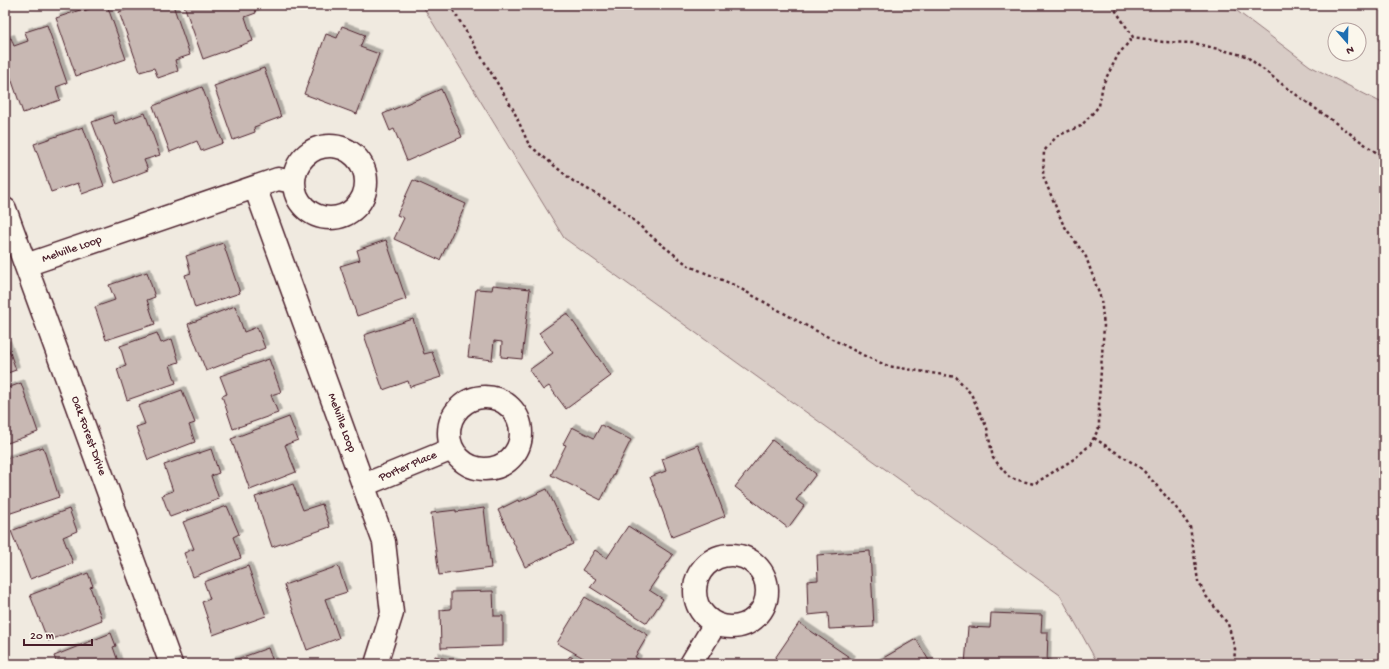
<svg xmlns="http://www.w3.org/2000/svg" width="1389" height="669" viewBox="0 0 1389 669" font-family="'Gochi Hand',sans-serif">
<defs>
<filter id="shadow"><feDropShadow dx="3.5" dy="-3.5" stdDeviation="0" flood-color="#0004"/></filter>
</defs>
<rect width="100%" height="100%" fill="#f0eae0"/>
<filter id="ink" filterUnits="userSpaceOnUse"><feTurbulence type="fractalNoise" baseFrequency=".025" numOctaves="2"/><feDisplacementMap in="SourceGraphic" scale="8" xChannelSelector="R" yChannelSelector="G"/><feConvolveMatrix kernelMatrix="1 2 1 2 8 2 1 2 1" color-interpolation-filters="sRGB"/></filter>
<g filter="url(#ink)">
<path fill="#d8ccc6" stroke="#917678" d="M422,5H1229L1310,66L1384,104V664H1098L1060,595L564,238Z"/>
<path fill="#c8b8b3" stroke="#4a1f2b" filter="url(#shadow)" d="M99,5H107L126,59L76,76L56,18L83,9L84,11Z
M139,5H142L144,9L155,5H173L190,55L175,60L178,71L158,78L154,68L140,72L119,12Z
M184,5H253L256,13L245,17L253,41L203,59Z
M47,25L67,83L56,87L60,100L23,113L5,61V40L11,38L14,46L28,41L25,32Z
M342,26L365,35L360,47L379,54L357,114L304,94L326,34L337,38Z
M264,68L281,117L254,127L255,132L233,140L214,86Z
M202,87L223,143L201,151L197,141L170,152L153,106Z
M441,89L462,137L407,161L394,129L390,131L383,114Z
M145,113L160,155L144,160L148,170L115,183L92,122L112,115L115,124Z
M83,127L104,186L82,194L78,183L51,192L34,144Z
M413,180L466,204L440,260L394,239L404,218L397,215Z
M386,240L406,299L357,316L340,266L360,260L357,250Z
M223,243L240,293L195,308L185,275L191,273L186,256Z
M147,272L155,297L147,300L155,324L106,340L95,307L115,300L109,285Z
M493,285L530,289L522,359L501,357L502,342L494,341L492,360L468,357L476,289L492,290Z
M235,306L244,332L257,327L265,348L206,371L188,324Z
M567,313L611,376L566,409L549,386L543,390L529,370L553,353L539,333Z
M413,319L424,354L432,352L441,377L410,387L408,381L383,390L364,335Z
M157,333L161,343L172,339L179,362L170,365L176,383L127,400L117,369L126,366L120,346Z
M7,344L16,370L5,374V345Z
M269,359L281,392L271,395L278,413L233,429L222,396L227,394L220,376Z
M21,383L38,432L5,444V389Z
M182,390L195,423L189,425L195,442L148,460L136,427L145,424L138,406Z
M289,417L298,440L285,445L296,472L250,490L231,439Z
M601,425L631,440L601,500L551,475L566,445L563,444L572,427L594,438Z
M772,440L816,474L796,500L804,506L788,528L735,487Z
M698,445L725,516L672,537L650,477L666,471L662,459Z
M43,447L59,497L8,514L5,504V459Z
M211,449L219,473L211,476L219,499L170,517L162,495L173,491L164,465Z
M293,484L303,510L322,504L330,527L272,547L255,497Z
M547,489L573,544L525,567L498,510L518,500L519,502Z
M227,506L239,534L233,537L241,558L193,577L184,553L194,549L183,522Z
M484,508L491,568L439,575L431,513L456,510V512Z
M69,509L77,531L63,537L73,563L30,579L11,531Z
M628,526L673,555L649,590L663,599L647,623L590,587L596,579L582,570L595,550L607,558Z
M870,551L874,627L829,629L828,613L808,615L807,581L818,580L817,555Z
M248,566L266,616L213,635L202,602L210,599L204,582Z
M338,566L347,592L325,599L339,638L307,650L284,585Z
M88,573L93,586L90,587L102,620L48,641L30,595Z
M493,591L494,616H503V646L441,648L440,610L451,609V592Z
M585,597L648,635L635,657L638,659L636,664H594L557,643Z
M991,613L1042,615L1041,632H1048L1047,664H965L968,627L990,628Z
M799,623L852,659L849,664H771Z
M111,633L116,646L113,647L119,664H57L54,656Z
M916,639L931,664H873Z
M268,648L274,664H223Z
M435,656L465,664H433Z
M570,656L581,664H564Z"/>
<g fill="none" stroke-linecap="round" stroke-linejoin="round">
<g stroke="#4a1f2b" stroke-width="25">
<path id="minor" d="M294 182a36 36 0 1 1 72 0a36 36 0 1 1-72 0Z
M255,187L384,542L392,613L376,664
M5,209L171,664
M26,265L278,179L293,182
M449 433a36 36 0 1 1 72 0a36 36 0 1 1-72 0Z
M364,485L452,449
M695 591a36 36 0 1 1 72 0a36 36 0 1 1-72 0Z
M691,664L715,624"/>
</g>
<path stroke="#4a1f2b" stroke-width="2.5" stroke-dasharray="3 3" stroke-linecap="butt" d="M450,5L513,109L529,145L573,181L616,205L657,241L689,266L734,285L805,325L865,356L888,366L956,377L971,394L987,428L993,458L1010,478L1034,484L1074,459L1090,445L1099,428V399L1104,326L1101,299L1086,257L1063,224L1043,176L1044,151L1057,136L1081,126L1099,106L1103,84L1118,55L1133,37
M1112,5L1133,37L1163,42L1194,43L1246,56L1287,88L1384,158
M1094,438L1142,469L1178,510L1190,527L1198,581L1206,596L1228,624L1235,649L1234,664"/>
<use href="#minor" stroke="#fbf7ec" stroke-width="22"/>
</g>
</g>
<g text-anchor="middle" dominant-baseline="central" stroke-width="3" stroke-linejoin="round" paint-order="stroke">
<g font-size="12" fill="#4a1f2b" stroke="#fbf7ec">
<text transform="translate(72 250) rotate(-19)">Melville Loop</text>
<text transform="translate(341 423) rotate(70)">Melville Loop</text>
<text transform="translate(88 436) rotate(70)">Oak Forest Drive</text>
<text transform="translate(408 467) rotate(-23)">Porter Place</text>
</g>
</g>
<rect width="1389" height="669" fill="none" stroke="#fbf7ec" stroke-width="20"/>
<rect x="10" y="10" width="1369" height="649" fill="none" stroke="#4a1f2b" stroke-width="1.5" filter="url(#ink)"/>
<g transform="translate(1347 42) rotate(160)"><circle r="19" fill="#fbf7ec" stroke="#b4a19f"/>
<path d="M0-3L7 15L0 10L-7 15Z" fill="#1f6fb2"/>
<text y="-6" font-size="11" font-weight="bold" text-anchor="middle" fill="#4a1f2b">N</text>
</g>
<path d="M24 639v6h68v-6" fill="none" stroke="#4a1f2b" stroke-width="2"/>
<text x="30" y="639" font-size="12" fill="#4a1f2b" stroke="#fbf7ec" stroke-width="3" paint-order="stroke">20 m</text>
</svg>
